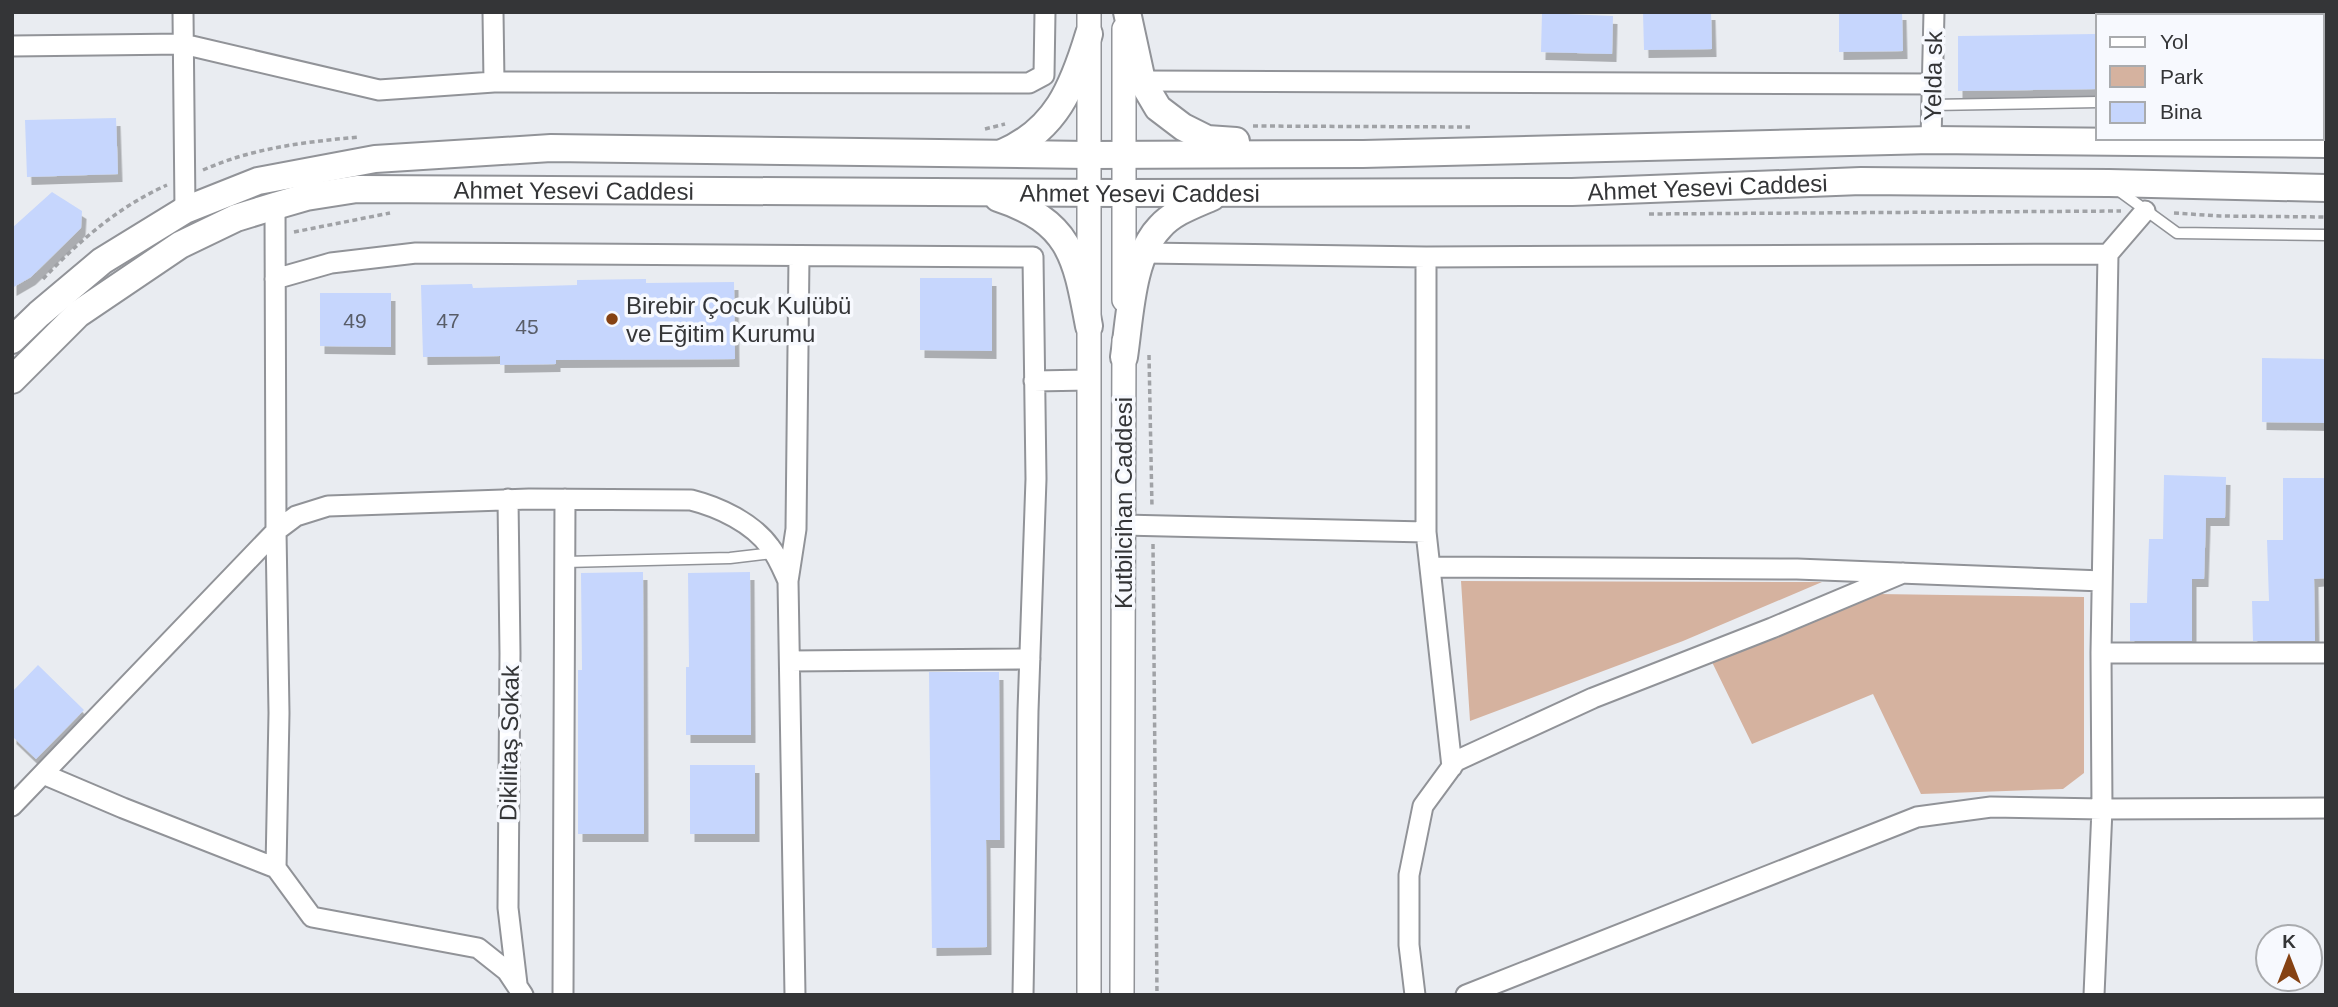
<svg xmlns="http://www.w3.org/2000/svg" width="2338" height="1007" viewBox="0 0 2338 1007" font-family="Helvetica,sans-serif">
<defs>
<filter id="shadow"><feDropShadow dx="4.5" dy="8" stdDeviation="0" flood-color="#0004"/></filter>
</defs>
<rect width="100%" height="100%" fill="#e9ecf1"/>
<path fill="#d5b29f" d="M1461,581L1822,582L1683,641L1470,721Z
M1878,594L2084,597V773L2063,789L1921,794L1873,694L1752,744L1712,662Z"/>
<path fill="#c6d6fd" filter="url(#shadow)" d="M1643,12H1711L1712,49L1644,50Z
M1839,12H1902L1903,51L1839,52Z
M1542,13L1613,16L1612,54L1541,52Z
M2095,34L2096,89L1958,91V36Z
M116,118L118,174L27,177L25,120Z
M52,192L82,211L81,228L31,277L12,288V228Z
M920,278H992V351L920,350Z
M646,279V283L734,282L735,359L556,360V364L500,365V356L423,357L421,285L472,284L473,288L577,285V280Z
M320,293H391V347L320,346Z
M2262,358L2326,359V423L2262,422Z
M2164,475L2226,477L2225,518H2206L2204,579H2192V641H2130V603H2147L2149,539H2163Z
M2283,478H2326V578L2314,579L2315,641H2253L2252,601H2269L2267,540H2283Z
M643,572L644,834H578V670H582L581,573Z
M750,572L751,735H686V667H689L688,573Z
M38,665L84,710L36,759L12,736V692Z
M929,672H999L1000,840H986L987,947L932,948Z
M690,765H755V834H690Z"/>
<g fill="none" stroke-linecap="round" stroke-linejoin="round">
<g stroke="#919398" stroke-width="13">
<path id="service" d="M1932,105L2098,102
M2322,105H2326
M2118,190L2177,233L2326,235
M565,562L730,558L773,553"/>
</g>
<g stroke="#919398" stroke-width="23">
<path id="minor" d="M183,12L185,210
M493,12L494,82
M12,46L183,44L379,90L494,82L1029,83L1044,75L1045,12
M1142,81L1933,84
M1931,140L1934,12
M275,206L276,531L279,713L276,868
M1144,253L1426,257L2108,254
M1426,257V532L1452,767
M275,279L331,263L416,253L1033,257L1036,479L1028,711L1023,995
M1034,381L1089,380
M508,499L510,653L508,908L517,984
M1123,525L1426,532
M1431,567L1797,569L2102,581
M2101,653H2326
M790,661L1030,659
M43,774L123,808L276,868L312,917L478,948L507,971L523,995
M12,806L276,531L296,516L328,506L529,499L691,500C719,507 753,523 770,547C778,557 783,570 788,581
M563,995L565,499
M795,995L788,581L796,529L799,256
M1415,995L1409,945V875L1423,806L1456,761L1593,698L1772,628L1903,573
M1466,995L1917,817L1991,807L2102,809L2326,808
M2094,995L2102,809L2101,653L2108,254L2145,211"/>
</g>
<g stroke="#919398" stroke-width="26">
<path id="tertiary" d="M1124,300V29
M1089,995V12
M1122,995L1124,341"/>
</g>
<g stroke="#919398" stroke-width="30">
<g id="secondary">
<path d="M1127,12L1142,81L1158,108L1183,127L1207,139L1236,141"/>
<path d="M1002,153C1056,130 1073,87 1089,34"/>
<path d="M998,198C1071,222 1076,257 1089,326"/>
<path d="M12,340L39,314L102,261L185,210L258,181L375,159L551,148L1089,155L1363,154L1931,140L2326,144"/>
<path d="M1124,357C1130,318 1131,257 1160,227C1173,212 1194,205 1212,197"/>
<path id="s1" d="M12,380L78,314L180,245L236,218L275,206L306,197L357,189L1120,193L1572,192L1861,181L2109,183L2326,188"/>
</g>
</g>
<path stroke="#a0a2a6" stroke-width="3.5" stroke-dasharray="5 3.5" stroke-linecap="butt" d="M1253,126L1470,127
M985,129L1005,124
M203,170C252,148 305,142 359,137
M2174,213L2220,216L2326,217
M1649,214L2121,211
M294,232L390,213
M43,279C79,241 118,207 167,185
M1149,355L1152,508
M1153,544L1157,995"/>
<use href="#service" stroke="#fff" stroke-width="10"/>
<use href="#minor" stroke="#fff" stroke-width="19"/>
<use href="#tertiary" stroke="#fff" stroke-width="23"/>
<use href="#secondary" stroke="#fff" stroke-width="26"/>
</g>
<circle fill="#854213" stroke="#f7f9fe" stroke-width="2.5" cx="612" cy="319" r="7"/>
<g text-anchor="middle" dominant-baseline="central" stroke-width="7" stroke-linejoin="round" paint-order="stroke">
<g font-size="21" fill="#585d68">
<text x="355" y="320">49</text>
<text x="448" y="320">47</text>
<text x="527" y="326">45</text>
</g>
<g font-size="24" fill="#343537" stroke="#f7f9fe">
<text transform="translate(1933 76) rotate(-89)">Yelda sk</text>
<text stroke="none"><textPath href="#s1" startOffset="1754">Ahmet Yesevi Caddesi</textPath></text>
<text stroke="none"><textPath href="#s1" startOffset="620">Ahmet Yesevi Caddesi</textPath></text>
<text stroke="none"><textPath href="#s1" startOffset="1186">Ahmet Yesevi Caddesi</textPath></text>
<text transform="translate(1123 503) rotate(-90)">Kutbilcihan Caddesi</text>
<text transform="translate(509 743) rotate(-89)">Dikilitaş Sokak</text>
</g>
<g font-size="24" fill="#343537" stroke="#f7f9fe" text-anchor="start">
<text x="626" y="305">Birebir Çocuk Kulübü<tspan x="626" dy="28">ve Eğitim Kurumu</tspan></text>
</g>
</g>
<rect width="2338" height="1007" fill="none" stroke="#343537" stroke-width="28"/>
<rect x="2096" y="14" width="228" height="126" fill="#f7f9fe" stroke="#a9abae" stroke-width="2"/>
<rect x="2110" y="37" width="35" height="10" fill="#ffffff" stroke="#a9abae" stroke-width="2"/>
<text x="2160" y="49" font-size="21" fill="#343537">Yol</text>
<rect x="2110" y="66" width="35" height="21" fill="#d5b29f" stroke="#a9abae" stroke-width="2"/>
<text x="2160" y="84" font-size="21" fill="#343537">Park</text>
<rect x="2110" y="102" width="35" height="21" fill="#c6d6fd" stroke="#a9abae" stroke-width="2"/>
<text x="2160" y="119" font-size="21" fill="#343537">Bina</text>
<g transform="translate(2289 958)"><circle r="33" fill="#f7f9fe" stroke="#a9abae" stroke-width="2"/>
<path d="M0-5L12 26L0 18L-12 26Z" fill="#854213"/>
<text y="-10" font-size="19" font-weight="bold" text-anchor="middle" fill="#343537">K</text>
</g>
</svg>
